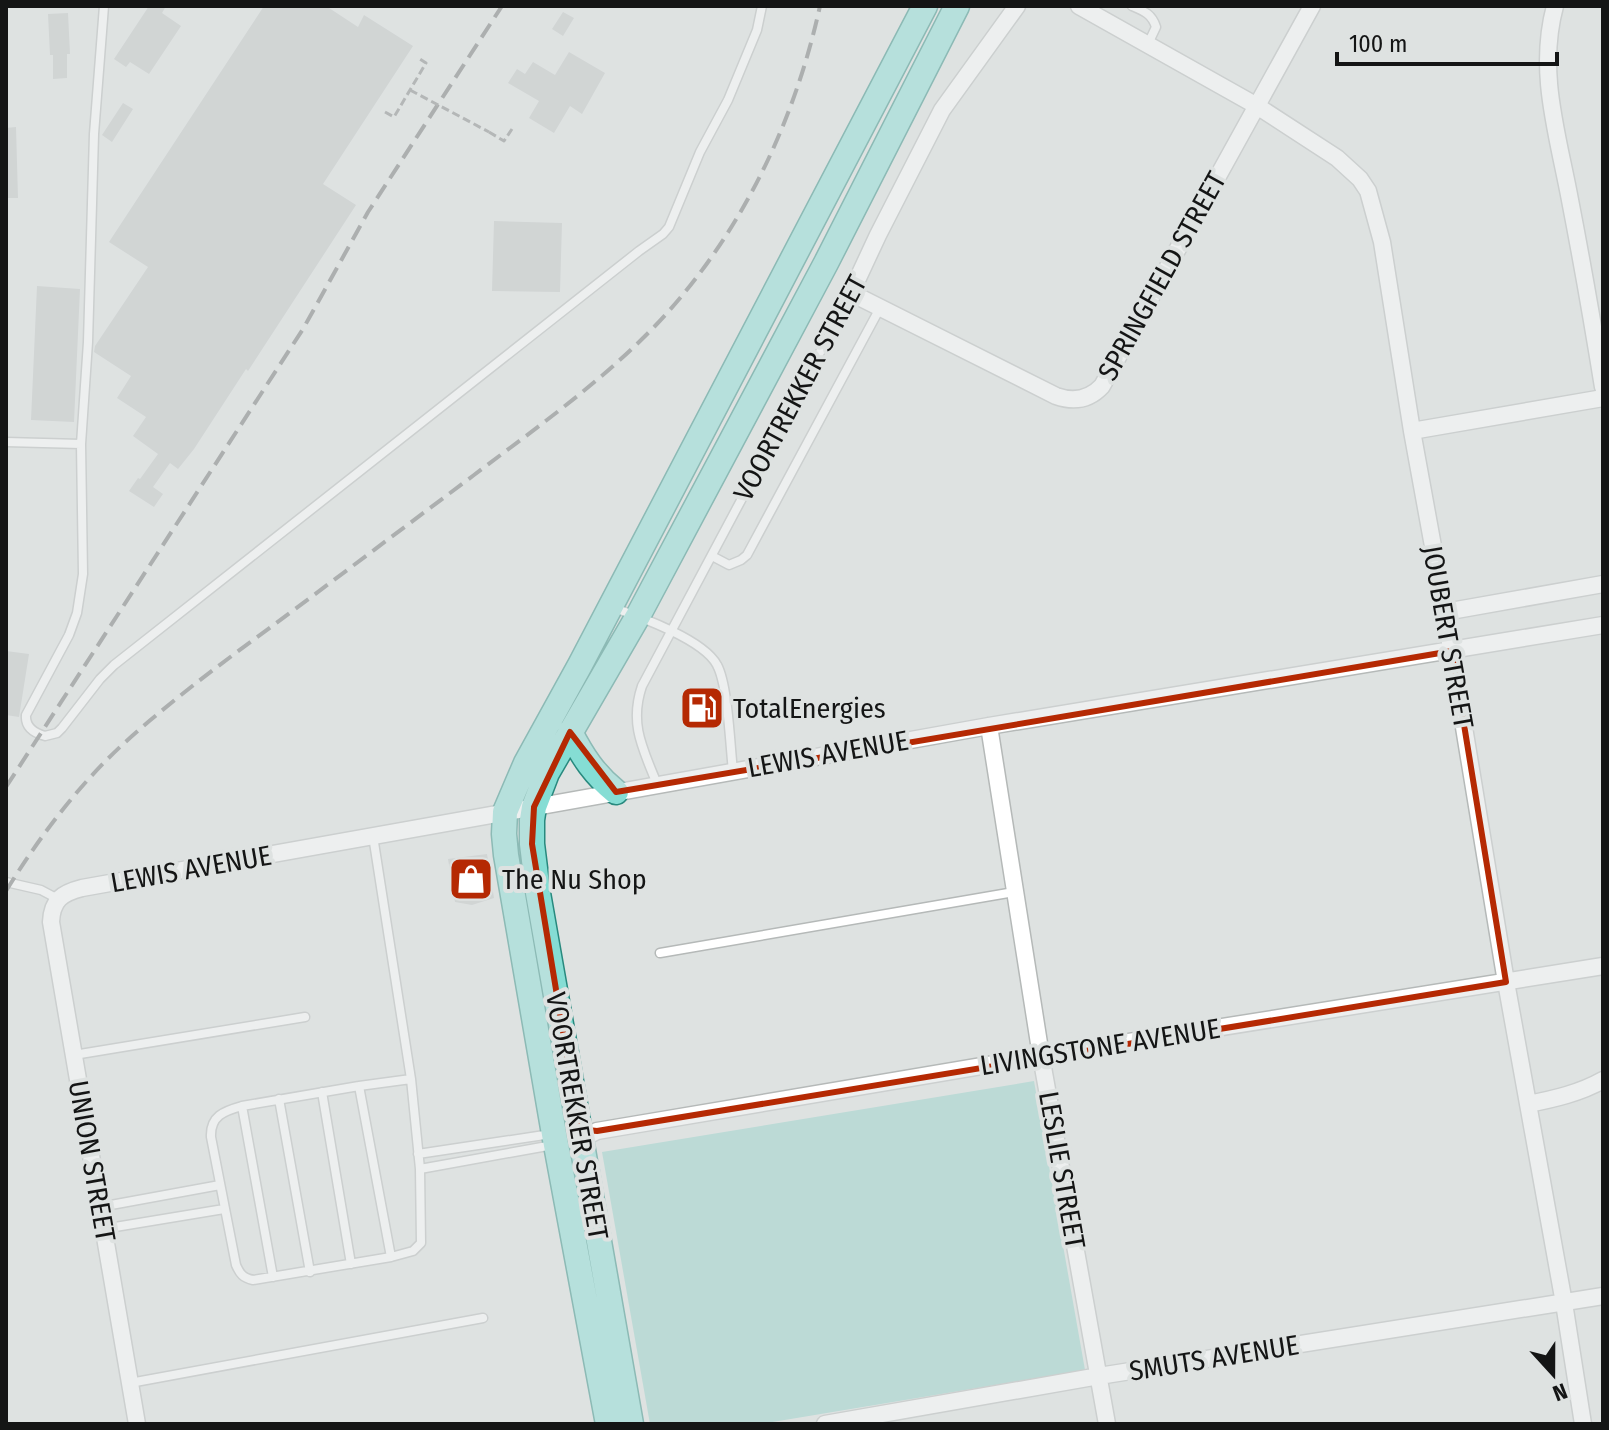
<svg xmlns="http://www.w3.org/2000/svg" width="1609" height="1430" viewBox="0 0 1609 1430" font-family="'Fira Sans Condensed',sans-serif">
<rect width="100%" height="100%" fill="#dee2e1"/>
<path fill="#92d1c7" d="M1034,1081L1085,1370L760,1424H650L602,1152Z"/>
<path fill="#c1c5c4" d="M149,6H166L162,13L181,26L149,74L130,62L126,67L114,59Z
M264,6H326L358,27L364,15L413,46L323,184L356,205L248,371L246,369L194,449L178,469L170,463L153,487L163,494L154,507L129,491L138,478L140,479L158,454L133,436L146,417L117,398L131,376L94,352L95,346L148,267L109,242Z
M563,12L574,18L563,36L552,29Z
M68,13L70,54H67V78L53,79V55H50L48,14Z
M569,52L605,73L582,114L570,106L554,133L529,118L539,101L508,83L517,69L525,74L533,62L555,75Z
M123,103L133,109L112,142L102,135Z
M16,127L18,198H6V128Z
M494,221L562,223L560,292L492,291Z
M37,286L80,289L74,422L31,420Z
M6,651L29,654L19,717L6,715Z
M487,854L494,898L472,905L455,902L448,859Z"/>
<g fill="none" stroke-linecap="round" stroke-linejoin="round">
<g stroke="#b5b9b8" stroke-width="11">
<path id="lane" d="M104,6L94,134L88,342L81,444L83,574L77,613L69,635L26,715C25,727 34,733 45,736L57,733L62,728L100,679L114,665L639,251L663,234L669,227L700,152L728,100L757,30L762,6
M1132,6C1144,11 1152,14 1156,27L1148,44
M6,442L81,444
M712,556L729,565L741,560L747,555L880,308
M614,608C641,617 704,640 717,665C728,685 730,745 733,771
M657,784C643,749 629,724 642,686L851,294
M373,836L411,1079L420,1169L421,1243L413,1251L391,1257L253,1280C243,1278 240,1274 236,1265L211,1137C210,1116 224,1111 242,1106L359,1086L411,1079
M6,882L41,890L58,899
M660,953L1014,892
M74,1055L305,1017
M359,1086L391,1257
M322,1092L351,1264
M279,1099L310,1272
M242,1106L273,1277
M418,1154L551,1134
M420,1169L553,1145
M100,1207L220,1185
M103,1229L224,1209
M130,1383L483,1318"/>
</g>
<g stroke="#b5b9b8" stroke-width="19">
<path id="street" d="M1017,6L942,110L878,235L851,293L1056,396C1073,402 1089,400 1102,386L1312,6
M1079,6L1257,106L1337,158L1360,179L1368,191L1382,242L1412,431L1445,612L1506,982L1564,1303L1583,1424
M1555,6C1537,72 1558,135 1570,200C1582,262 1593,325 1603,387
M1412,431L1603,398
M1445,612L1603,584
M989,726L1041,1056L1107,1424
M1528,1104C1554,1099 1580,1093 1603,1080
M581,1139L597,1131L1041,1056L1603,966
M137,1424L51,922C52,900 62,893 82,888L989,726L1603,625
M825,1424L1099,1376L1603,1296"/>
</g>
<g stroke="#28897e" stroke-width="27">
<path id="primary" d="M570,732C583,757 594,774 616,792
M608,1424L554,1134L506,855L504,834L505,812L526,763L580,665L925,6
M631,1424L538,893L532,844V820L534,807L547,773L638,616L826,263L957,6"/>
</g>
<path stroke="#828484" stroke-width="3" stroke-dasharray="8 4" stroke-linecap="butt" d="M385,112L394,117L426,63L417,57
M489,132L504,141L512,129"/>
<use href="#lane" stroke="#fff" stroke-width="8"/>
<use href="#street" stroke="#fff" stroke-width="16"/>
<use href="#primary" stroke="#85ddd4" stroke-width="24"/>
<path stroke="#707272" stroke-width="4" stroke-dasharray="16 8" stroke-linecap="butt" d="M6,787L303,329L368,212L502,6
M6,891C38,839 76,788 121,746C168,703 219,665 271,627C338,577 406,526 474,475C536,428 600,383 655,326C739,238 794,125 820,6"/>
<path stroke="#828484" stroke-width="3" stroke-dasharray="8 4" stroke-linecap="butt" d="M410,90L489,132"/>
</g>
<path d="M0 0H1609V1430H0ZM1452,651L1506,982L597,1131L579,1129L532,844L534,807L570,732L616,792Z" fill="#dee2e1" fill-opacity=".55" fill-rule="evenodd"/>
<path fill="none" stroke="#b52903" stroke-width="6" stroke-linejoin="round" d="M1452,651L1506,982L597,1131L579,1129L532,844L534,807L570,732L616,792Z"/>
<defs>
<g id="fuel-square" transform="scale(2.3)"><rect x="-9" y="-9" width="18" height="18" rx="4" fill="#b52903" stroke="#dee2e1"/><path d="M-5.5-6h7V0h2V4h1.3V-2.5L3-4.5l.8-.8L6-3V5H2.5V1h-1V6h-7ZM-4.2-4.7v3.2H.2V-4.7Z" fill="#fff"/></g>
<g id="shop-square" transform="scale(2.3)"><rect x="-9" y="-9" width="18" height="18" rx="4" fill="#b52903" stroke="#dee2e1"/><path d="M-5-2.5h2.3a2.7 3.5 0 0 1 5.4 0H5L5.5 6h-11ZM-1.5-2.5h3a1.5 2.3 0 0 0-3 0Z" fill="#fff"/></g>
</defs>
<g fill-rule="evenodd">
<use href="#fuel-square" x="702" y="708"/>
<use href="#shop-square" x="471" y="879"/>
</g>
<g text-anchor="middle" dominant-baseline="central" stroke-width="8" stroke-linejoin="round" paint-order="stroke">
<g font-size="28" fill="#141515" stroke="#dee2e1">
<text transform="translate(1162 276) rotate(-61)">SPRINGFIELD STREET</text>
<text transform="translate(800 388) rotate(-62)">VOORTREKKER STREET</text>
<text transform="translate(1448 637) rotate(80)">JOUBERT STREET</text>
<text transform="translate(828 754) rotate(-10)">LEWIS AVENUE</text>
<text transform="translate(191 869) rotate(-10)">LEWIS AVENUE</text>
<text transform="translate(1100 1047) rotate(-9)">LIVINGSTONE AVENUE</text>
<text transform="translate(577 1116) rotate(80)">VOORTREKKER STREET</text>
<text transform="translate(92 1161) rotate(80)">UNION STREET</text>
<text transform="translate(1062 1170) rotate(80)">LESLIE STREET</text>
<text transform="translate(1214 1358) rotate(-9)">SMUTS AVENUE</text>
</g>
<g font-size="28" fill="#141515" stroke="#dee2e1" text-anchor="start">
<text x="733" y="708">TotalEnergies</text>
<text x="502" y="879">The Nu Shop</text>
</g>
</g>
<rect width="1609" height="1430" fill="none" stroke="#141515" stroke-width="16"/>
<g transform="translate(1553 1374) rotate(159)" stroke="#dee2e1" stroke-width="6" paint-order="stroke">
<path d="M0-6L14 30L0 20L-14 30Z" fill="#141515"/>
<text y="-12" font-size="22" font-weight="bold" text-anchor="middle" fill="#141515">N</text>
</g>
<path d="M1337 52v12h220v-12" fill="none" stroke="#141515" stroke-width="4"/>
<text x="1349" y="52" font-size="24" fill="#141515" stroke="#dee2e1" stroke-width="6" paint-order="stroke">100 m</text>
</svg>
